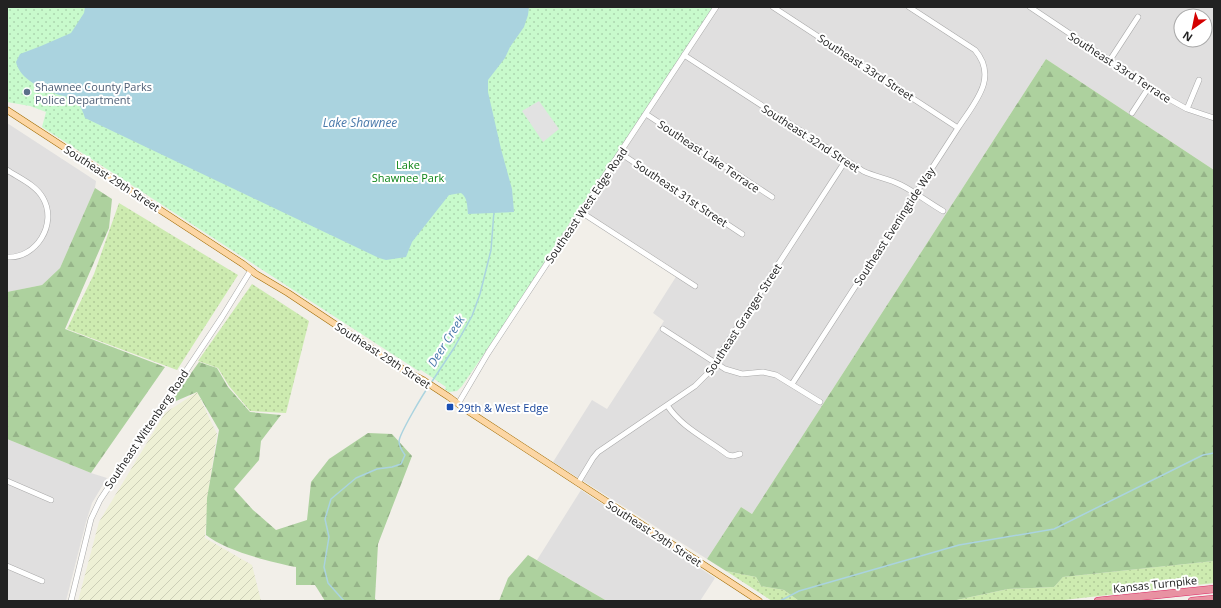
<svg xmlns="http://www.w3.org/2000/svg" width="1221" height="608" viewBox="0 0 1221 608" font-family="'Open Sans',sans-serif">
<defs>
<pattern id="farmland-furrows" width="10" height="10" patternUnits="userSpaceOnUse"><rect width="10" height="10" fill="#eef0d5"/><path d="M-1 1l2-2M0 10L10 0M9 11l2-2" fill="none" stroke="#ccceb7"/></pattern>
<pattern id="grass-dots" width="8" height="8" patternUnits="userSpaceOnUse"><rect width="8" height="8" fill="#cdebb0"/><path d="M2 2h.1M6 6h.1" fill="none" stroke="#b0c997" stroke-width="1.8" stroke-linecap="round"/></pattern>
<pattern id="forest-firs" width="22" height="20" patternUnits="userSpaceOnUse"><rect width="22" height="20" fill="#add19e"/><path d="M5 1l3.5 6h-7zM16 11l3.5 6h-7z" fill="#95b388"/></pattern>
<pattern id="park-dots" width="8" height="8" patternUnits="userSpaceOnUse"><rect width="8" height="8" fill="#c8facc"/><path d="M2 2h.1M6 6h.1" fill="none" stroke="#acd6af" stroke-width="1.8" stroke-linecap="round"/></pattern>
</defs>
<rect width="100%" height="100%" fill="#f2efe9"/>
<path fill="#e0dfdf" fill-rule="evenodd" d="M719,7H1214V170L1046,59L752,514L741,507L707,559L553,462L592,400L607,409L664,321L653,313L679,272L589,214L587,211L588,207ZM1181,16H1205V40H1181Z
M7,123L96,181L95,188L60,268L42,285L8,292H7Z
M7,439L91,473L107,478L92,503L86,522L66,601H7Z
M581,490L715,578L700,601H607L537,560Z"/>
<path fill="url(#farmland-furrows)" d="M197,392L217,434L209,486L205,538L252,565L261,601H78L99,522L165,413Z"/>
<path fill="url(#grass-dots)" d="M119,203L238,275L177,370L67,329L94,274Z
M252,284L309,321L286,413L250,411L229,386L218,368L198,361Z
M1214,561V583L1055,601H952L1008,589L1054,587L1063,577Z
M726,571L756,577L761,586L784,590L799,601H772Z"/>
<path fill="url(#forest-firs)" d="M1046,59L1214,170V561L1063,577L1054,587L1008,589L952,601H799L784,590L761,586L756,577L726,571L707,559L741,507L752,514Z
M95,188L112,199L109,228L65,329L165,367L91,473L7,439V292L42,285L60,268Z
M199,362L217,368L228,387L250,412L281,415L261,441L259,460L234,489L253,510L276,530L307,520L311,482L329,459L368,433L392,434L412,456L378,544L375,599L378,601H325L315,585H296V567C271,562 226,551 206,535L207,498L219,430L197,392L169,404Z
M528,555L607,601H499L508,578Z"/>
<path fill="url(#park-dots)" d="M7,7H713L598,183L578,210L506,322L462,386L457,391L449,392L445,389L446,387L421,370L419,371L417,370L42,127L46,112L30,106L7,102Z"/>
<path fill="#e2e2e2" d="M539,101L559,129L543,142L522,111Z"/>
<path fill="#aad3df" d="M85,7H529L528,15L524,27L510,47L505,58L488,80V92L501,149L512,189L514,212L468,214C467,206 468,198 461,193L449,195L412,242L406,257L386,260L379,258L85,118C83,111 80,105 74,100C70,97 64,96 59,95C43,89 20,80 16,62L20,54L41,46L71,33L84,13Z"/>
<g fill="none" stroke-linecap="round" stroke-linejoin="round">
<path stroke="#aad3df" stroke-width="1.5" d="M431,383L454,348L472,316L480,294L491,250L494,211
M344,601L328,583L324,567L329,537L325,519L331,499L356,478L377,469L392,467L401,464L405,455C402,451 399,447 399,441C400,433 423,394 429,386
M780,601L799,591L959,545L1054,529L1203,455L1214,453"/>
<g stroke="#a9a9a9" stroke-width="6">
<path id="minor" d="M773,7L958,128
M1030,7L1160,94L1187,109L1214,118
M684,55L863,171C875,177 888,178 901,185C915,192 929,203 943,211
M1110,60L1138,17
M1187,109L1199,80
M1132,113L1149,87
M646,114L772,197
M620,153L742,234
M7,170C19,178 36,185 43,198C58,224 36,259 7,257
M583,208L584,214L695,286
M663,329L725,369L742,374L763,372L776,375L820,402
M792,384L958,128C974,103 999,78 975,50L909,7
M458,404L488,353L716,7
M667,405C682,428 706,438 728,455L733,456L740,454
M7,481L51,500
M578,483L593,458L598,452L695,386L707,374L846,160
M7,566L42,581
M71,601L91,519L100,500L222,317L251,270"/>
</g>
<g stroke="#a06b00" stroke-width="7">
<path id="major" d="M7,110L243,264L256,274L288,293L407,372L423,380L449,397L465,409L759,601"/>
</g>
<g stroke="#dc2a67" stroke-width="8">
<path id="highway" d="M1098,601L1214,589
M1192,601L1214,599"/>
</g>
<use href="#minor" stroke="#fff" stroke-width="5"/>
<use href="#major" stroke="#fcd6a4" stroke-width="6"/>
<use href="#highway" stroke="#e892a2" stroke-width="7"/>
</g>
<circle fill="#5c6f8a" stroke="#fff" stroke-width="1.5" cx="27" cy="92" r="4"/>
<rect fill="#1a4fb4" stroke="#fff" stroke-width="1.5" x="446" y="403" width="8" height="8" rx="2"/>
<g text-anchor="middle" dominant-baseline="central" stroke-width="4" stroke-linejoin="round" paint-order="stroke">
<g font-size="11" fill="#222" stroke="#fff">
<text transform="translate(866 67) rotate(33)">Southeast 33rd Street</text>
<text transform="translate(1120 67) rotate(33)">Southeast 33rd Terrace</text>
<text transform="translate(811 138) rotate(33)">Southeast 32nd Street</text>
<text transform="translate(709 156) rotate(34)">Southeast Lake Terrace</text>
<text transform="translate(112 178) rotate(33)">Southeast 29th Street</text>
<text transform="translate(681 193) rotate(34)">Southeast 31st Street</text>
<text transform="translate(586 205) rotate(-56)">Southeast West Edge Road</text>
<text transform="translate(894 226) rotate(-57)">Southeast Eveningtide Way</text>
<text transform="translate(743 319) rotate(-57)">Southeast Granger Street</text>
<text transform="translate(383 355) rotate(33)">Southeast 29th Street</text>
<text transform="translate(146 429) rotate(-56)">Southeast Wittenberg Road</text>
<text transform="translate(654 533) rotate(33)">Southeast 29th Street</text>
<text transform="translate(1155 584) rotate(-6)">Kansas Turnpike</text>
</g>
<g font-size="11" fill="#4e5e75" stroke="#fff" text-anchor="start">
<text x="35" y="86">Shawnee County Parks<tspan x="35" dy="13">Police Department</tspan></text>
</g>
<g font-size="11" fill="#0c8416" stroke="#fff">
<text x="408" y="164">Lake<tspan x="408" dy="13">Shawnee Park</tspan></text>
</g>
<g font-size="11" fill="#164399" stroke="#fff" text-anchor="start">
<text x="458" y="407">29th &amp; West Edge</text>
</g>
<g font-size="12" font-style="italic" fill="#4a7aab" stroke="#fff">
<text x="360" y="122">Lake Shawnee</text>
<text transform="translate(446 341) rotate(-58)">Deer Creek</text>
</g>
</g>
<rect width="1221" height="608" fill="none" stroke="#222222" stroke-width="16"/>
<g transform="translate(1193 28) rotate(213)"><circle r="19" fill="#ffffff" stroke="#a7a7a7"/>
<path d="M0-3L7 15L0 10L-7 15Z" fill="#d40000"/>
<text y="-6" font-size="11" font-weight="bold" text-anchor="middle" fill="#222222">N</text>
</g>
</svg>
